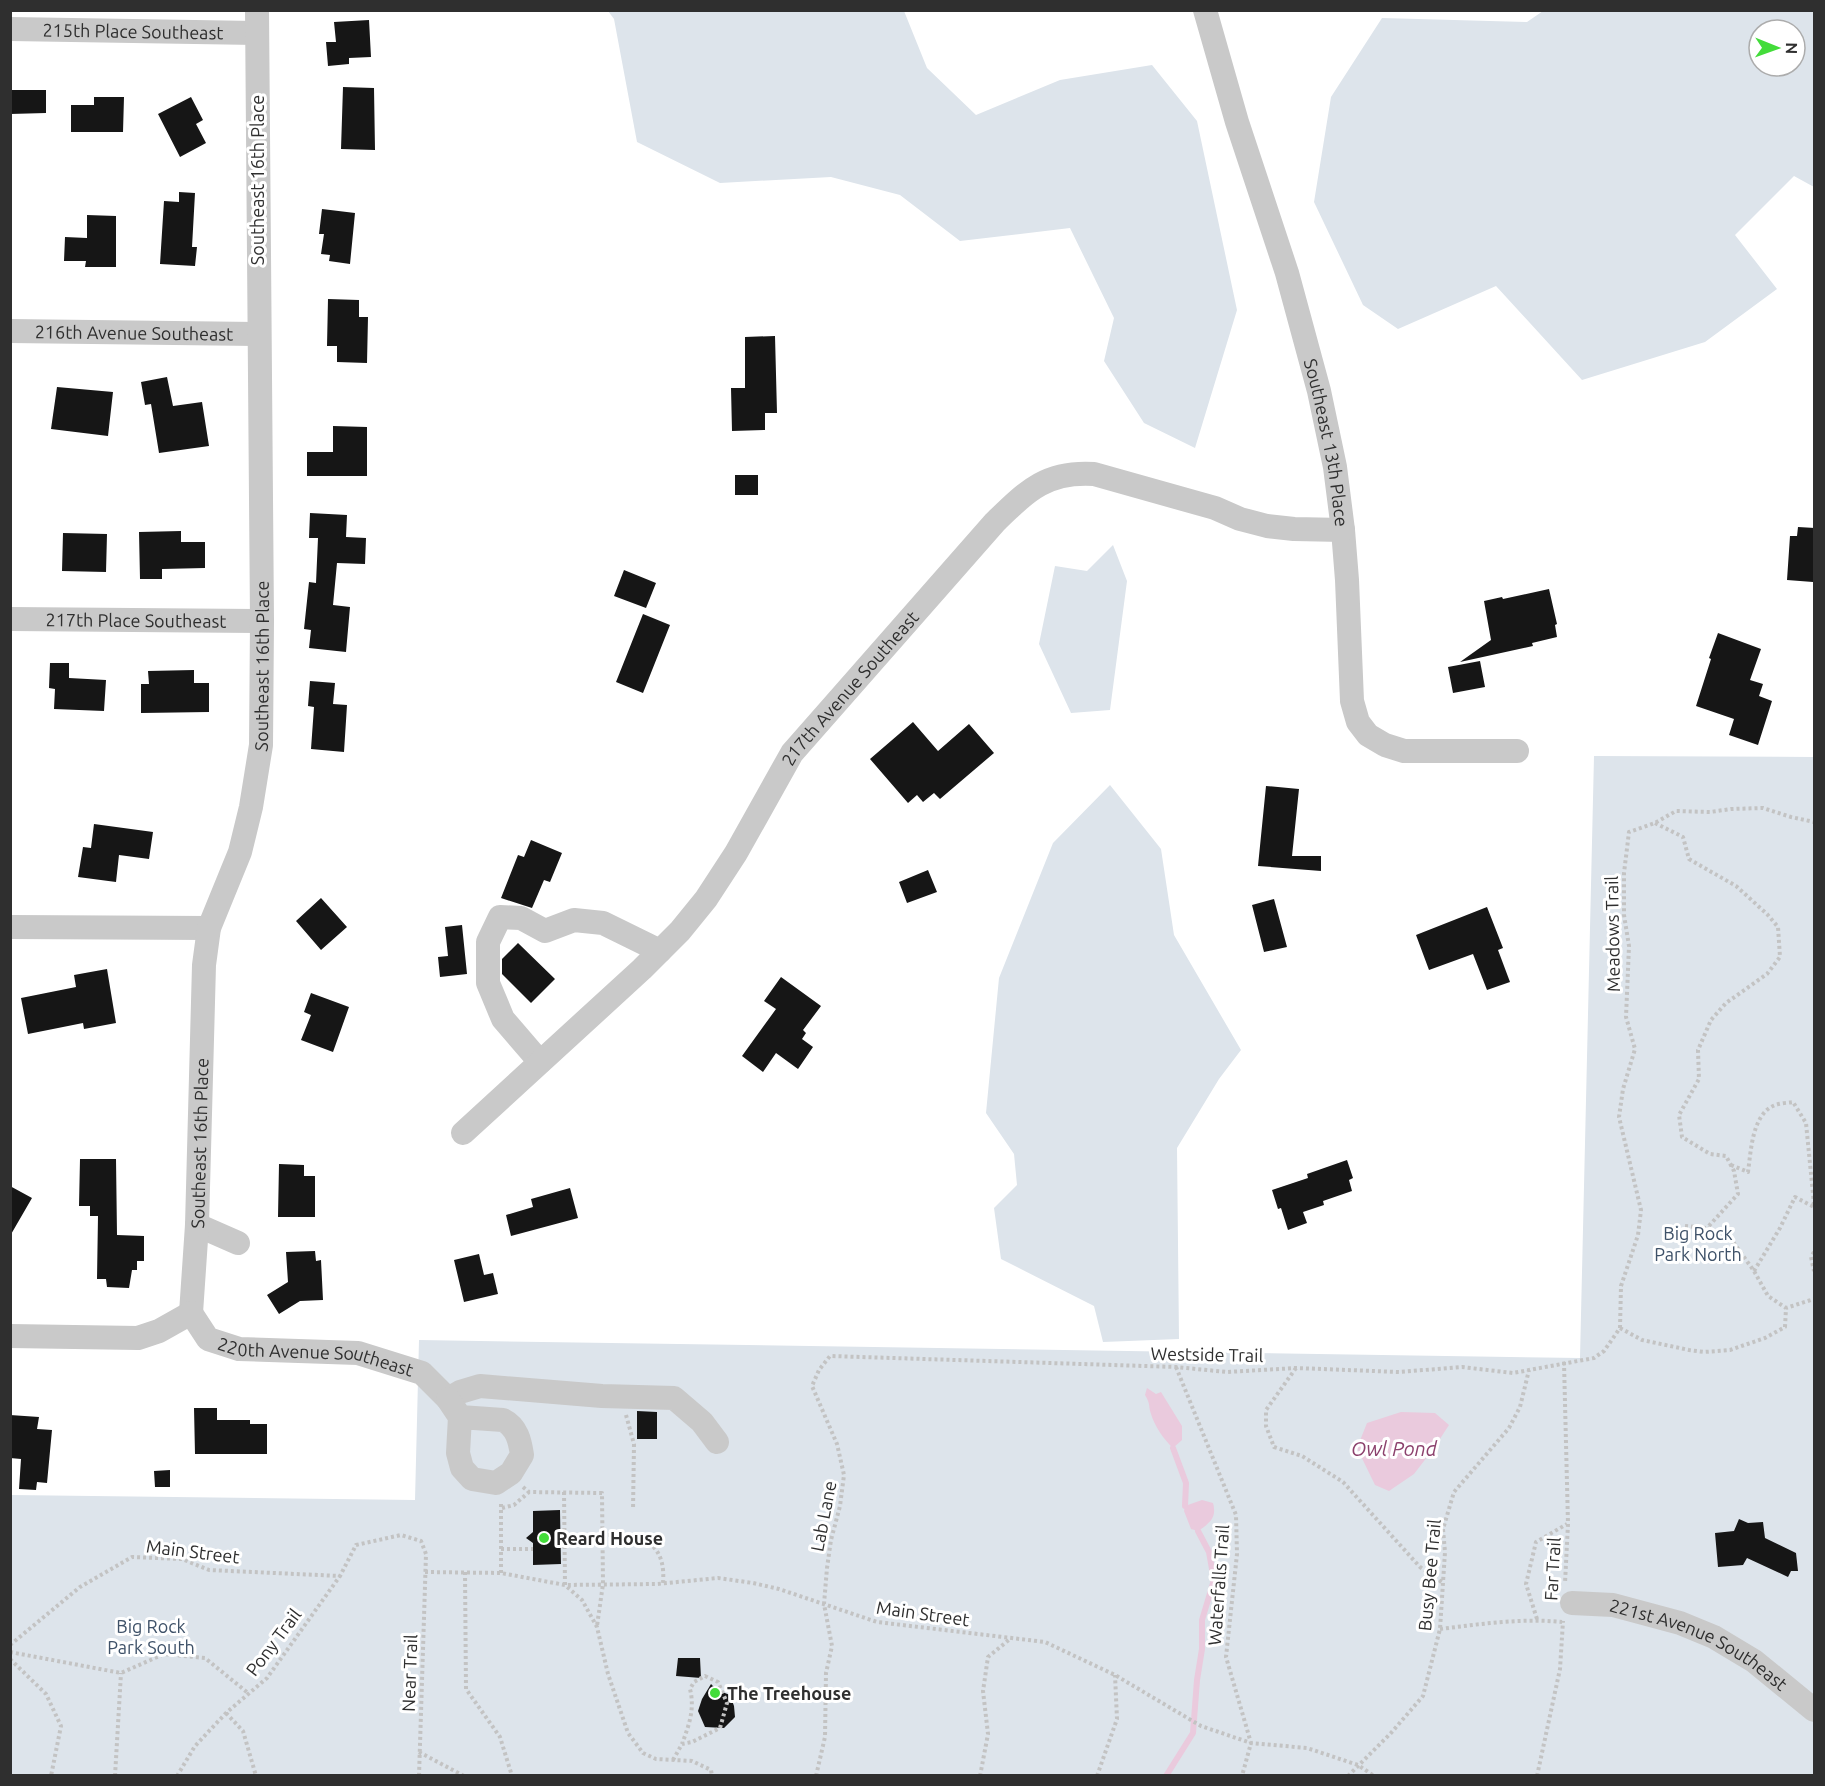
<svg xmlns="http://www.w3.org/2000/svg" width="1825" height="1786" viewBox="0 0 1825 1786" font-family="Ubuntu,sans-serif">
<rect width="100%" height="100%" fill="#fff"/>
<path fill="#dde4eb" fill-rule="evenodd" d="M608,11H904L927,68L976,115L1060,80L1152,65L1197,121L1237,310L1195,448L1144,423L1104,361L1114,318L1070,228L960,241L900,195L831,177L720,183L637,142L614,19Z
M1543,11H1814V187L1794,176L1735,235L1777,289L1705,342L1582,380L1496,286L1398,329L1363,305L1314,202L1331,97L1382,18L1527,22ZM1759,30H1795V66H1759Z
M1113,545L1127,581L1110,710L1071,713L1039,644L1055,566L1087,571Z
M1594,756L1814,757V1775L11,1776V1495L415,1500L419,1340L1580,1358Z
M1110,785L1161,849L1174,935L1241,1050L1219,1079L1177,1148L1179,1339L1103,1342L1094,1306L1001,1259L994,1208L1017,1185L1014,1154L986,1113L999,978L1053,843Z"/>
<path fill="#eacadd" d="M1147,1388L1156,1394L1161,1392L1182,1426V1440L1173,1448C1164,1440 1154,1425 1151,1414C1148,1405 1151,1405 1145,1395Z
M1401,1412L1435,1413L1449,1425L1434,1448L1414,1474L1389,1491L1375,1485L1357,1448L1367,1423Z
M1202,1500L1213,1503C1217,1518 1210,1523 1198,1531L1191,1529L1184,1511L1185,1506Z"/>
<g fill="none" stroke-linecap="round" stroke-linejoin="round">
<path stroke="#eacadd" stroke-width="6" d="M1173,1448L1186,1483L1185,1506
M1166,1776L1193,1733L1197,1680L1202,1649V1620L1214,1580L1209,1552L1198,1531"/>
</g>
<path fill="#161616" d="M369,20L371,57L349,58V64L328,66L326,42H336L334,22Z
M343,87L374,88L375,150L341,149Z
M10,90H46V113L10,114Z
M94,97H124L123,132H71V105H94Z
M191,97L203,120L196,124L206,143L180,157L158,114Z
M179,192L195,193L192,247H197L195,266L160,264L164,201L179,202Z
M322,209L355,213L350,264L329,261L330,255L321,254L324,234H319Z
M87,215L116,216V267H85L86,261H64L65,237L87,238Z
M328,299L359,300V317H368L367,363L337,362V346H327Z
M775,336L777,413H765V430L732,431L731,388H745V337Z
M167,377L173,406L202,402L209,446L159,453L151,404L145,405L141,382Z
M57,387L113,392L108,436L51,429Z
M333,426L367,427V476H307V452H333Z
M735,475H758V495H735Z
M310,513L347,515L346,537L366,538L365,564L337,563L333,605L350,607L346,652L309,648L311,630L304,629L309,582L316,583L318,538H309Z
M1798,527L1815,528L1813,582L1787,580L1790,536H1797Z
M181,531V542H205V568L162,569V579H140L139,532Z
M63,533L107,534L106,572L62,571Z
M624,570L656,583L646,608L614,596Z
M1549,589L1557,624L1555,625L1557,637L1532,643L1533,646L1460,662L1491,640L1484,601L1502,597L1503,599Z
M643,614L670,625L643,693L616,682Z
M1718,633L1761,649L1750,680L1763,684L1759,696L1772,701L1758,745L1729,735L1734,719L1696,706L1711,659L1709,658Z
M1480,661L1485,687L1453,693L1448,667Z
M50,663H69V678L106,680L104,711L54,709L55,689L49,688Z
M194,670V683H209V712L141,713V684H149L148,671Z
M310,681L335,683L333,704L347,705L344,752L311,749L314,707L308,706Z
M913,722L938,751L969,724L994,753L940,799L934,793L923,802L917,795L908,803L870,759Z
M1266,786L1299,789L1292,856H1321V871L1258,866Z
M94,824L153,832L149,859L119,855L116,882L78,877L83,847L91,848Z
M531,840L562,853L550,882L544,880L532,908L501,898L518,855L524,857Z
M928,870L937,892L907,903L899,882Z
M321,898L347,927L321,950L296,921Z
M1274,899L1287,947L1264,952L1252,905Z
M1487,907L1503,948L1498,950L1510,982L1487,990L1473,954L1429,970L1416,935Z
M462,925L467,974L440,977L438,957L448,956L445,927Z
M518,943L555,979L531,1003L502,974V959Z
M107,969L116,1023L84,1029L83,1023L28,1034L21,998L76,987L74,975Z
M781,977L821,1006L803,1030L806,1033L802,1039L813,1047L798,1069L776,1053L763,1072L742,1056L776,1009L764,1001Z
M311,993L349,1007L333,1052L301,1040L311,1015L304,1012Z
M80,1159H116L117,1235L144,1236V1261H137V1270H132L129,1288L107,1287L106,1279H97L98,1216H90V1206H79Z
M1347,1160L1353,1178L1349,1180L1352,1191L1323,1201L1324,1205L1303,1212L1307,1223L1288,1230L1281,1208L1278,1209L1272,1190L1308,1178L1307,1174Z
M279,1164L304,1165V1176H315V1217H278Z
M10,1186L32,1198L10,1236Z
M570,1188L578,1218L511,1236L506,1215L533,1207L531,1199Z
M315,1251L316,1261L321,1260L323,1300L300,1301L279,1314L267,1295L288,1282L286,1252Z
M479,1254L484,1275L493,1273L498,1294L464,1302L454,1260Z
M194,1408H217V1420H250V1424H267V1454H195Z
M637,1411L657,1412V1439H637Z
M10,1415L39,1417L37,1429L52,1430L47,1483L37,1482L36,1490L19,1489L21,1459L10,1458Z
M170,1470V1487H155L154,1471Z
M560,1510L561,1564L533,1565V1543L526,1538L533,1532V1511Z
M1739,1519L1748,1523L1763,1522L1765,1538L1796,1553L1798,1571H1791L1788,1577L1747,1558L1743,1565L1718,1567L1715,1533L1734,1531Z
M678,1658H700L701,1678L676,1676Z
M711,1684L717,1690L730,1695L734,1706L735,1717L724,1728L705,1727L698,1711L702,1699Z"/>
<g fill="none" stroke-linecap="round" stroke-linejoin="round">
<path stroke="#c3c3c3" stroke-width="4" stroke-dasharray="3 3" stroke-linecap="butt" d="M1655,823L1683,837L1689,859L1736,886L1767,914L1778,927L1780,957L1767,974L1726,1003L1711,1020L1698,1050L1699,1079L1679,1115L1682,1137L1710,1154L1726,1156L1734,1171L1738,1194L1707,1228L1731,1239L1754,1271L1768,1296L1786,1308
M1731,1165L1748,1172C1751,1151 1752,1116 1773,1106C1779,1103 1787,1103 1793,1102L1806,1123L1814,1204
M1685,1226L1707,1228
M1814,1252L1811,1257L1814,1271
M1754,1271L1780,1228L1795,1197L1814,1207
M1620,1328L1621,1286L1638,1235L1641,1210L1619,1117L1623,1089L1635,1049L1626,1017L1629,946L1624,915V873L1629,832L1655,823L1676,811L1710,812L1731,809L1763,808L1791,817L1814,822
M1620,1328L1642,1340L1689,1350L1704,1352L1730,1350L1765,1338L1785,1327L1786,1308L1814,1299
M1564,1362L1568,1524L1565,1583
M1176,1367L1236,1515L1237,1554L1226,1657L1251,1743L1242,1776
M1296,1368L1266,1410V1426L1274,1447L1302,1456L1343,1482L1420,1567L1443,1583
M626,1415L634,1444L633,1510
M523,1487L529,1492L602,1493L603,1584L597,1626
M564,1492L565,1585L582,1600L597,1627L608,1674L628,1733L643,1753L656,1759L692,1761L711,1770L712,1776
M502,1508L514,1505L529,1492
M566,1538C607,1536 668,1521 663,1583
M501,1549H533
M425,1572L501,1573L565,1585L657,1584L718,1578L753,1583L779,1589L877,1622L1045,1642L1115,1675L1201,1726L1251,1743L1307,1748L1358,1765L1374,1776
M465,1572L466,1689L500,1737L512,1776
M501,1573V1502
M1537,1619L1526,1584L1536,1542L1567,1524
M1440,1629C1481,1624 1521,1618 1562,1622
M10,1645L80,1587L132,1557L182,1559L209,1570L340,1576L356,1545L401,1535L421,1541L426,1554L419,1776
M10,1652L121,1673L164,1654L205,1658L248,1693
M10,1659L46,1694L61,1726L51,1776
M226,1713L243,1731L256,1776
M419,1752L464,1776
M673,1760L682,1744L692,1742L720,1728L727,1703L718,1682L705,1676L694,1682L690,1689C695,1709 689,1725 682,1744
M115,1776L121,1673
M177,1776L195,1746L226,1713L267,1678L340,1576
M816,1776L825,1737L826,1673L832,1646L824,1604L827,1568L831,1540L840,1506L844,1475L837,1444L812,1386L819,1370L830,1356L1176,1367L1227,1372L1296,1368L1399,1372L1462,1367L1513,1373L1594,1358L1604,1351L1620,1328
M980,1776L988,1734L983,1691L988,1657L1010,1639
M1097,1776L1117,1719L1115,1675
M1348,1776L1391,1733L1423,1696L1440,1629L1445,1552L1443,1529L1454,1492L1509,1428L1520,1407L1529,1370
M1537,1776L1560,1669L1563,1621"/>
<g stroke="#c9c9c9" stroke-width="24">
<path id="s1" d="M1205,10L1237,122L1287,273L1319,391L1335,467L1343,530L1347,580L1352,701L1358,722L1368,735L1385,745L1404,751H1517"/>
<path id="s2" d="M10,29L257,33"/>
<path id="s3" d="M10,331L258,334"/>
<path id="s4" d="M10,619L262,621"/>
<path d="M10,927L209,928"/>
<path d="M540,1062L503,1019L488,983V942L500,917L521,918L545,931L574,920L603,923L660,951"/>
<path id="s5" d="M463,1133L642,969L680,931L706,899L736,853L792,753L995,522C1027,491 1046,471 1094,474L1215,508L1240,519L1267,526L1294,529L1343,530"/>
<path d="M197,1225L238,1243"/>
<path id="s6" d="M191,1313L197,1225L204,965L209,928L240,852L251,807L261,745L262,621L257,10"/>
<path id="s7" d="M10,1336L138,1338L159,1331L191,1313L208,1339L239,1349L358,1353L422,1373L448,1399L460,1392L480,1386L602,1396L674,1398L702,1422L717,1442"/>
<path d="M448,1399L460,1417L458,1453L462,1468L472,1479L496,1483L511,1473L522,1455C520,1441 517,1427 503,1420L460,1417"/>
<path id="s8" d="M1572,1603L1613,1605L1680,1623L1714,1637L1754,1661L1814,1710"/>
</g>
</g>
<g fill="#43dc3a" stroke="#fff" stroke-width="2">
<circle cx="544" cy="1538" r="6"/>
<circle cx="715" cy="1693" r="6"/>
</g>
<g text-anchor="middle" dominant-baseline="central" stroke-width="6" stroke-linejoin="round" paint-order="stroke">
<g font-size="18" fill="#2f2f2f" stroke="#fff">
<text stroke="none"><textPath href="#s2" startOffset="123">215th Place Southeast</textPath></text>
<text transform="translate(257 180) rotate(-90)">Southeast 16th Place</text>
<text stroke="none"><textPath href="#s3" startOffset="124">216th Avenue Southeast</textPath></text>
<text stroke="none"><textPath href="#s1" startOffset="450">Southeast 13th Place</textPath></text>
<text stroke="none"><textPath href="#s4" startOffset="126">217th Place Southeast</textPath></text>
<text stroke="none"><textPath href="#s6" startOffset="656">Southeast 16th Place</textPath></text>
<text stroke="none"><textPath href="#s5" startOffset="594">217th Avenue Southeast</textPath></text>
<text transform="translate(1612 934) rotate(-91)">Meadows Trail</text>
<text stroke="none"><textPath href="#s6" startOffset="170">Southeast 16th Place</textPath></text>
<text transform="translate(1207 1354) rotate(1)">Westside Trail</text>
<text stroke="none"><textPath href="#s7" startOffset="328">220th Avenue Southeast</textPath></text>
<text transform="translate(823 1516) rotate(-79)">Lab Lane</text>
<text transform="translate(193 1551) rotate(7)">Main Street</text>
<text transform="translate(1552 1569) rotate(-87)">Far Trail</text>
<text transform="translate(1429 1575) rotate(-85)">Busy Bee Trail</text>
<text transform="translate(1218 1585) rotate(-86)">Waterfalls Trail</text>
<text transform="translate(923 1613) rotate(8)">Main Street</text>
<text transform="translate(273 1642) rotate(-53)">Pony Trail</text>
<text stroke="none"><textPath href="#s8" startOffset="136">221st Avenue Southeast</textPath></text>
<text transform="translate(409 1673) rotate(-88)">Near Trail</text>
</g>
<g font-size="18" fill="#3e5168" stroke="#fff">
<text x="1698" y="1233">Big Rock<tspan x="1698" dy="21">Park North</tspan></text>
<text x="151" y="1626">Big Rock<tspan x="151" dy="21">Park South</tspan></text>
</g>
<g font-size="18" font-weight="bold" fill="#2f2f2f" stroke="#fff" text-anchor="start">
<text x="556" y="1538">Reard House</text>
<text x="727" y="1693">The Treehouse</text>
</g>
<g font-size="20" font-style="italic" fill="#8c416d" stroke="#fff">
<text x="1394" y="1448">Owl Pond</text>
</g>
</g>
<rect width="1825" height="1786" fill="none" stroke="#2f2f2f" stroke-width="24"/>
<g transform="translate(1777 48) rotate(91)"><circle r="28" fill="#ffffff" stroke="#acacac" stroke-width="1.5"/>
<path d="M0-4.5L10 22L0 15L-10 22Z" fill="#43dc3a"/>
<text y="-9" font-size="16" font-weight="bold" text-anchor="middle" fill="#2f2f2f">N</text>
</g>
</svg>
